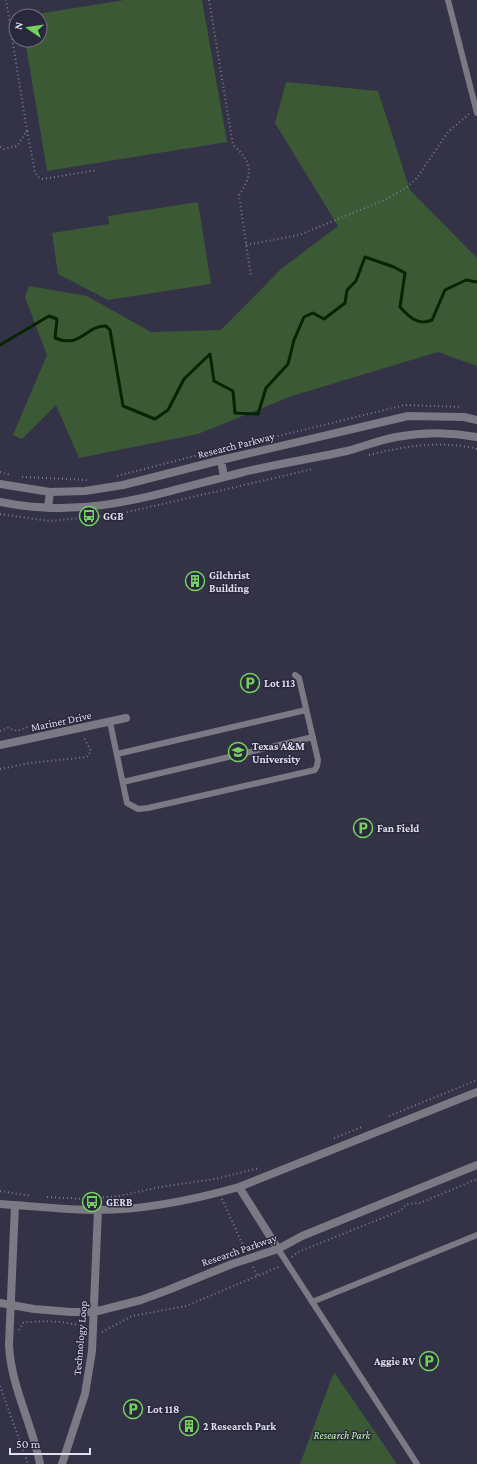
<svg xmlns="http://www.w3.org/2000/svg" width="477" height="1464" viewBox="0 0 477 1464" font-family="'Crimson Pro',serif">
<rect width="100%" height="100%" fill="#343247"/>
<path fill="#3b5935" d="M124,0H202L227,142L47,171L25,40H40V16H25Z
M286,82L378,91L410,190L477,258V366L438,352L292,396L198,434L79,458L56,405L22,439L13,435L47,355L25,297L29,286L87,296L151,332L221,330L281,269L338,226L275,123Z
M198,202L211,284L108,300L58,274L52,233L109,224L108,216Z
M334,1372L397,1464H300Z"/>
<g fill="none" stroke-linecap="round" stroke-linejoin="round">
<path stroke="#052600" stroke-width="3" d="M0,345L49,316L57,319L55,338C81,349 86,325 106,326L110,330L123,406L155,419L168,410L184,379L210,354L214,381L233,391L235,413L258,414L266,388L288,364L294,340L304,317L313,313L324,319L345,303L347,290L356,281L365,257L394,267L405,273L400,307C409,317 418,326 432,320L445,290L466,280L477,282"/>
<path stroke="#7b7a8c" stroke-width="2" stroke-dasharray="1 3" stroke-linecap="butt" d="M209,0L233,145C253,162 253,175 239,195L251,277
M27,131L35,172L38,177L43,179L97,170
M0,147L4,149L17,146L27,131L6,0
M246,245L299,235L387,199L407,187L417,178L448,132L469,114
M266,439L405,405L462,407
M369,455C405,446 440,440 477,449
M0,472L10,475
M117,476L206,453
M22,477L89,480
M0,514L49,521L115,515L313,469
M0,731L8,728L17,731L35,724
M0,769L30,763L87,757L91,751L83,736
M389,1116L477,1080
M334,1138L362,1127
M0,1191L31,1196
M47,1197L84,1199L119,1196L160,1187L215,1179L259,1168
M222,1199L245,1250
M292,1257L298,1252L400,1211L407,1204L420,1203L477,1179
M253,1267L258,1276
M19,1330L23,1323C40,1320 65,1321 82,1326L83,1330
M102,1332L132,1316L186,1306L281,1266
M0,1386L28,1464"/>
<path stroke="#7a7984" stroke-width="6" d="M448,0L477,113
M110,722L127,803L138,809L148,808L315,770L317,766L318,760L299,678L295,675
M117,754L306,710
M123,782L313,737
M278,1249L417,1464
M312,1302L477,1235"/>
<path stroke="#7a7984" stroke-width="8" d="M221,460L224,477
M0,484L50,492L85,491L123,485L221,460L408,416L464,417L477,420
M0,502C89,520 155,494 240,473C275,464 311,459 347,451C363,447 379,440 396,437C423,432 450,432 477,437
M48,508L50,492
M0,745L126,718
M239,1187L278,1249
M0,1204C32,1206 65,1210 98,1210C146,1210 193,1200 239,1187L477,1092
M15,1205L9,1345C11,1387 32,1423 40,1464
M0,1303L34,1309L71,1312H94L141,1300L168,1290L232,1264L278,1249L302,1236L477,1165
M62,1464L85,1394L92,1351L98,1210"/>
</g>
<defs>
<g id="bus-ring" transform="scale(1)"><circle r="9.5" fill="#2a283d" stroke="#73d25d" stroke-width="1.5"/><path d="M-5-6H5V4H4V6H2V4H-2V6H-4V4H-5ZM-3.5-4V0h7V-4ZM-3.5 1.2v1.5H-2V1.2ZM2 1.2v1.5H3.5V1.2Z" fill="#73d25d"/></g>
<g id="building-ring" transform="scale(1)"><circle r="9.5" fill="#2a283d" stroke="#73d25d" stroke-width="1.5"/><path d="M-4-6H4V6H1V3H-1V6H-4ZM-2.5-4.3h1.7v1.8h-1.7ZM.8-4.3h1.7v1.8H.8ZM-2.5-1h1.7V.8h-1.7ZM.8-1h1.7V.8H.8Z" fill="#73d25d"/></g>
<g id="parking-ring" transform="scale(1)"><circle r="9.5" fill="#2a283d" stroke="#73d25d" stroke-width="1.5"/><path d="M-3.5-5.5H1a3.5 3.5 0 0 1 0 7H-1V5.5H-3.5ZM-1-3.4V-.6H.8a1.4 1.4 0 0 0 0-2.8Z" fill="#73d25d"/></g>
<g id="university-ring" transform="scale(1)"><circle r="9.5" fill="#2a283d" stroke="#73d25d" stroke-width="1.5"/><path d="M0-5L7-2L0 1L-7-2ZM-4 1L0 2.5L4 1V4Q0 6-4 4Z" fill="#73d25d"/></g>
</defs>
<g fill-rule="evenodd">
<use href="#bus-ring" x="89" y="516"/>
<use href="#building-ring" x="195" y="581"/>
<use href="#parking-ring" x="250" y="683"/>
<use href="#university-ring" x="238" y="752"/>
<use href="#parking-ring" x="363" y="828"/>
<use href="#bus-ring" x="92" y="1202"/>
<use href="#parking-ring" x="429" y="1361"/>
<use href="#parking-ring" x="133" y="1409"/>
<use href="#building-ring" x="189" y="1426"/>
</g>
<g text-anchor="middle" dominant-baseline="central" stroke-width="3" stroke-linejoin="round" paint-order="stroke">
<g font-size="11" fill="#dfdfed" stroke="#2a283d">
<text transform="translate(236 445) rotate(-14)">Research Parkway</text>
<text transform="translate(61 721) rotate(-12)">Mariner Drive</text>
<text transform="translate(239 1250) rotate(-19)">Research Parkway</text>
<text transform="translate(80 1338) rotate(-85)">Technology Loop</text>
</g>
<g font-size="11" font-weight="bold" fill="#dfdfed" stroke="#2a283d" text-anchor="start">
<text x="103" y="516">GGB</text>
<text x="209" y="575">Gilchrist<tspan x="209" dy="13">Building</tspan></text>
<text x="264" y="683">Lot 113</text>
<text x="252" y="746">Texas A&amp;M<tspan x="252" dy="13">University</tspan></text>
<text x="377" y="828">Fan Field</text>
<text x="106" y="1202">GERB</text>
<text x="415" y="1361" text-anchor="end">Aggie RV</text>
<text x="147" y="1409">Lot 118</text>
<text x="203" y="1426">2 Research Park</text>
</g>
<g font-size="11" font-style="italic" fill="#b6f9a7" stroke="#2a283d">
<text x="342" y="1435">Research Park</text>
</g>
</g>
<g transform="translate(28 28) rotate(283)"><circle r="19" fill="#2a283d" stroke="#727183"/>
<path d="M0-3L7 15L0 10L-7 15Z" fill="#73d25d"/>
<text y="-6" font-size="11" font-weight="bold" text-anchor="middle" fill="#dfdfed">N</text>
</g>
<path d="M10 1448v6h80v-6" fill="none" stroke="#dfdfed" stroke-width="2"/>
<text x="16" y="1448" font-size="12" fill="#dfdfed" stroke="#2a283d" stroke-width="3" paint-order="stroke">50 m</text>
</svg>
